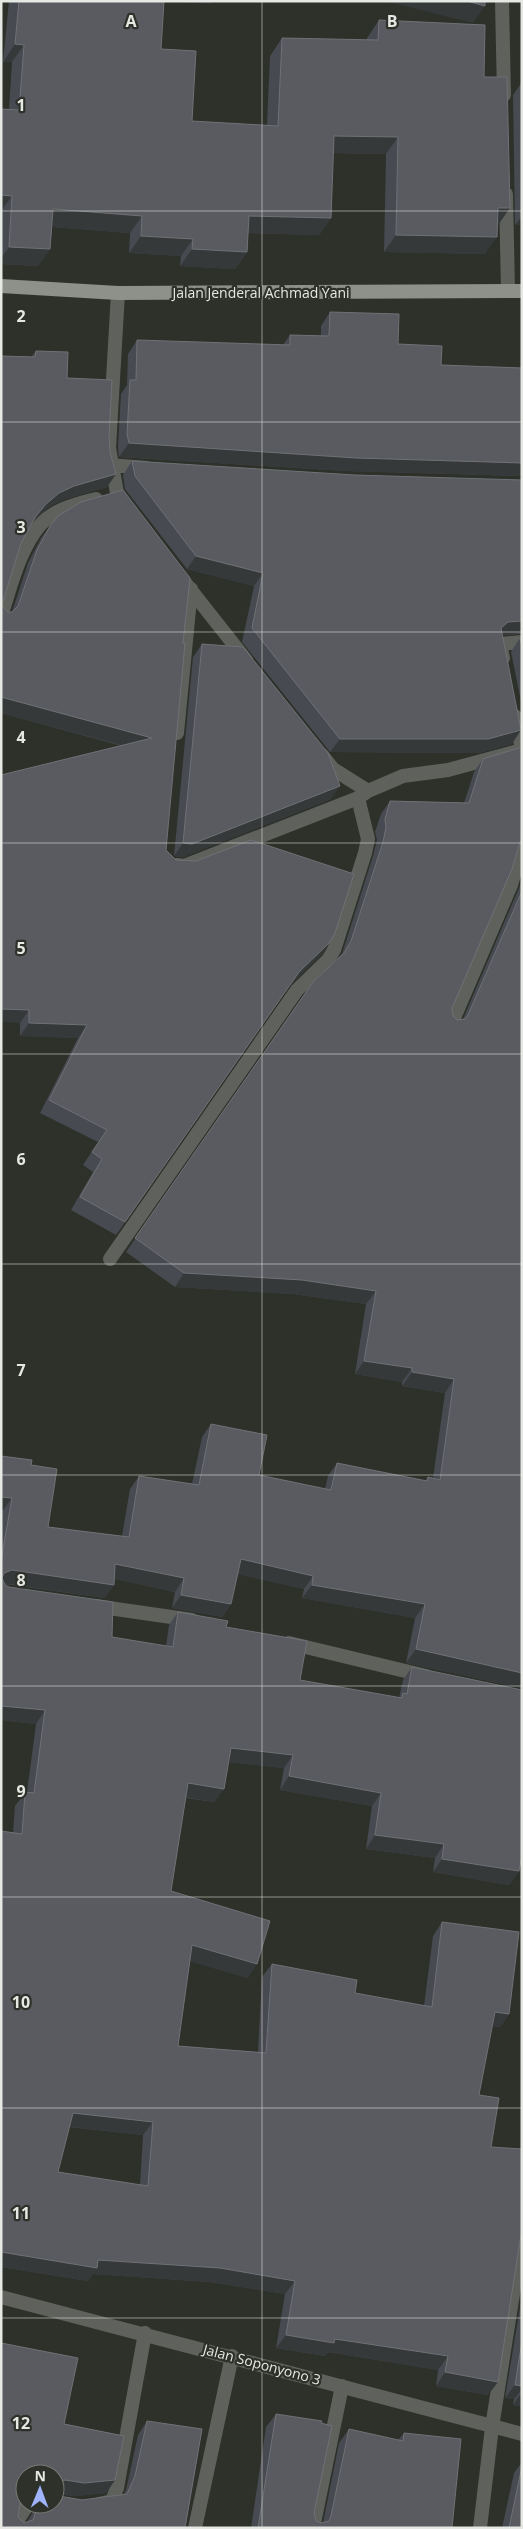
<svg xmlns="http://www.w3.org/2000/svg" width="523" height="2529" viewBox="0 0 523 2529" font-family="'Open Sans',sans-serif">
<rect width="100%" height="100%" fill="#2d3129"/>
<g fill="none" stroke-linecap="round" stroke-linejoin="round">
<path stroke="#5f615d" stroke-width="14" d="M502,1L504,95
M506,194L508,291
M118,293L109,448L117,493L126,506
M110,465L146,468
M179,575L246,660
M1,616C11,586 19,550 40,525C54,509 77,504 96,499
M503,658L500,644L522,642
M515,716L522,750
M177,733L191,589
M322,755L333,769L368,791L403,776L448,770L522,750
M177,865L184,866L358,798
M451,1025L511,885L522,847
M110,1259L297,990L328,960L334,950L365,853L368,839L358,798L368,791
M95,1606L192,1620
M289,1643L426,1676
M1,2297L522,2434
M99,2504L112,2501L117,2488L145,2333
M17,2528L19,2518L28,2504
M195,2528L232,2356
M313,2528L342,2386
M480,2528L492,2427L522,2237"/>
<path stroke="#8d918a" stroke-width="14" d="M1,286L118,293L522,291"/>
</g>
<path fill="#484a51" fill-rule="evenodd" d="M9,1H164L161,49L192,121L267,125L270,56L282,38L367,40V38L379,20L484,77L498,225L485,254L384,252L386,154L333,153L331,218L319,235L248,233L247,252L235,269L180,266L181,256L129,253L130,233L52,227L50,249L38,266L1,264V109H9L12,62H3Z
M522,82V225H515L513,95Z
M330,312L398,344L441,365L522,368V476L346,471L119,457L118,447L121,394L127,385L128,354L137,340L283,345L290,335L321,336V326Z
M36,351L67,378L109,435L110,452L116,474L107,487L65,499L50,506L37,517L33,521L21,543L2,605L8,612H12L28,563L41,538L50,526L183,643L166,850L176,860L330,942L321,955L290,985L116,1235L71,1210L93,1172L83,1165L98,1142L40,1113L78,1038L20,1036V1023L122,746L1,713V356L31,357Z
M132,461L355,475L522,480V634L502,635L512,744L479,753L330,752L242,642L254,586L187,569L125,489L123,475Z
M520,638H522V706L511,652Z
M202,644L331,799L183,857L174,856L193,657Z
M483,759L521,839L452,1008L453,1016L457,1020L463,1019L519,888L522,879V1688L406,1663L415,1618L302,1598L304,1589L238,1574L231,1604L222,1617L172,1608L175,1592L115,1579L105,1598L4,1584L5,1585L112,1637L166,1646L169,1625L178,1612L226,1627L300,1680L399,1698L403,1680L412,1667L519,1871L509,1885L433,1872L435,1858L366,1849L372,1806L280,1790L284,1768L228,1762L224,1789L214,1802L186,1798L171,1891L248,1978L190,1961L178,2046L258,2052L262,1977L272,1964L355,1993L424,2006L433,1936L442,1922L509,2014L500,2027L492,2026L479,2095L491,2147L488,2395L436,2386L438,2370L328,2352L325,2356L276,2348L285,2294L210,2282L93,2274L88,2281L1,2267V1831L13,1833L15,1806L25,1792H27L36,1724L1,1720V1517L2,1511H1V1456L31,1465L48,1527L122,1536L130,1489L139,1476L192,1484L202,1437L211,1424L259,1475L325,1489L328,1476L337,1463L425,1481L428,1477L433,1478L445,1393L402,1386V1382L355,1374L366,1304L293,1294L175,1287L126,1252L313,982L342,954L373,856L377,840L375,832L381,814L390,801L464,803L474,772ZM69,2127L143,2135L140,2185L58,2172Z
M522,2295V2406L513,2405L514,2399L505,2398Z
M1,2343L78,2358L64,2424L124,2436L115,2480L106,2493L74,2496L58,2494L59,2496L82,2500L123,2495L126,2490L138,2435L147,2421L202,2429L185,2528H1ZM25,2474H55V2504H36L37,2505L27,2522L24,2523L18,2517L20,2503L25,2496Z
M276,2414L316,2521L321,2523H323L339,2443L349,2429L398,2440L404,2433L452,2528H251L266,2427Z
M522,2462V2528H502L514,2473Z"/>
<path fill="#36393a" d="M170,1H213L211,4Z
M385,1H467L485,6L473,23Z
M15,44L24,45L12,62H3Z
M334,136L398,137L386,154L322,153Z
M1,195L12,196L1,211Z
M498,208H510L498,225H486Z
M53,209L142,216L130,233L41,226Z
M249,216L331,218L319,235L237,233Z
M522,216V225H515Z
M396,235L497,237L485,254L384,252Z
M141,236L193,239L181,256L129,253Z
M9,247L50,249L38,266L1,264V258Z
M192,249L247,252L235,269L180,266Z
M129,443L522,463V476L346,471L119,457Z
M116,474L107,487L65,499L50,506L37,517L27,529L36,516L46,504L59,493L74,486Z
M196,556L263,573L254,586L187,569Z
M522,621L521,633L499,635L501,628L508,622Z
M1,697L152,738L143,751L1,713Z
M521,730L512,744L479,753L330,752L340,739Z
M340,786L331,799L183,857L174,856L183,843Z
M330,942L321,955L290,985L299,972Z
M1,1009L29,1010L20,1023L1,1022Z
M29,1023L87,1025L78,1038L20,1036Z
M184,1273L302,1280L376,1291L366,1304L293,1294L175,1287Z
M364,1361L412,1368L402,1382L355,1374Z
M412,1372L454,1379L445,1393L402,1386Z
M1,1497L12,1498L2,1511H1Z
M241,1559L313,1576L304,1589L232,1573Z
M115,1564L184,1578L175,1592L106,1577Z
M12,1570L114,1585L105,1598L2,1583L1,1577L4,1573Z
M312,1585L425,1604L415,1618L302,1598Z
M181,1595L231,1604L222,1617L172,1608Z
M416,1649L522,1673V1688L406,1663Z
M1,1706L45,1710L36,1724L1,1720Z
M231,1748L293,1755L284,1768L221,1761Z
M289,1776L381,1793L372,1806L280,1790Z
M188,1783L224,1789L214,1802L179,1796Z
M375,1835L444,1844L435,1858L366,1849Z
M442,1859L519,1871L509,1885L433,1872Z
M192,1945L257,1964L248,1978L182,1959Z
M495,2012L509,2014L500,2027L485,2025Z
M73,2113L153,2122L143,2135L63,2126Z
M1,2252L98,2260L220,2268L295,2281L285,2294L210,2282L93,2274L88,2281L1,2267Z
M286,2335L335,2339L448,2356L438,2370L328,2352L325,2356L276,2348Z
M445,2372L498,2382L488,2395L436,2386Z
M515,2385L522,2386V2389L514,2399L505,2398Z
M522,2392V2406L513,2405Z
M65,2480H115L106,2493L74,2496L56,2493L57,2484Z"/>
<path fill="#595b61" stroke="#6f7175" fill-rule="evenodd" d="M19,1H164L161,49L196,51L192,121L278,126L282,38L378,40L379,20L485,25L484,77H507L510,208H498L497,237L396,235L398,137L334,136L331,218L249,216L247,252L192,249L193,239L141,236L142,216L53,209L50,249L9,247L12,196L1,195V109L19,110L24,45L15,44Z
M467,1H485V6Z
M330,312L399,314L398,344L442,346L441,365L522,368V463L356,458L129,443L127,434L130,380H136L137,340L290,345V335L329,336Z
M36,351L68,352L67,378L112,380L109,435L110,452L116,474L74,486L59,493L46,504L36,516L21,543L2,605L8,612H12L18,606L37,550L50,526L58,516L81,502L123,490L190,578L183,643H185L166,850L176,860L196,861L251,840L354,874L335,933L330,942L299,972L125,1222L80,1197L102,1159L92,1152L107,1130L49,1100L87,1025L29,1023V1010L1,1009V775L152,738L1,697V356L35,357Z
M132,461L355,475L522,480V621L508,622L501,628L521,730L488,739H340L252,628L263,573L196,556L135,476Z
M520,638H522V647Z
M202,644L243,647L328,753L340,786L192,844L183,843Z
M522,747V836L512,869L452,1008L453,1016L457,1020L465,1019L468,1015L522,891V1673L416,1649L425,1604L312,1585L313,1576L241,1559L231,1604L181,1595L184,1578L115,1564L114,1585L12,1570L4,1573L2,1578L5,1585L9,1587L113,1602L112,1637L173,1647L178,1612L228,1621L226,1627L307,1641L300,1680L402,1698L403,1693L407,1694L412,1667L522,1690V1855L519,1871L442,1859L444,1844L375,1835L381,1793L289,1776L293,1755L231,1748L224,1789L188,1783L171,1891L270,1921L257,1964L192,1945L178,2046L266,2053L272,1964L357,1980L355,1993L432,2007L442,1922L519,1932L509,2014L495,2012L479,2095L499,2098L491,2147L522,2149V2228L498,2382L445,2372L448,2356L335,2339L334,2343L286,2335L295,2281L220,2268L98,2260L97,2268L1,2252V1831L22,1834L25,1792L34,1793L45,1710L1,1706V1564L3,1549L12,1498L1,1497V1456L32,1460L31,1465L57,1469L48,1527L129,1537L139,1476L199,1485L211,1424L267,1435L259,1475L331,1490L337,1463L427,1481L428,1477L440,1480L454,1379L412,1372V1368L364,1361L376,1291L302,1280L184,1273L135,1238L313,982L344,953L351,941L383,842L386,827L385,819L390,801L469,803L483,759ZM73,2113L153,2122L148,2186L58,2172Z
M522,2341V2386L515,2385Z
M1,2343L78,2358L64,2424L124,2436L115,2480L84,2483L65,2480L57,2484L56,2491L59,2496L82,2500L127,2494L135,2476L147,2421L202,2429L185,2528H1ZM25,2474H55V2504H39L37,2508L33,2520L24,2523L18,2517L20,2503L25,2495Z
M276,2414L322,2421L321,2423L332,2426L314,2513L316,2521L321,2523L329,2521L331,2516L349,2429L403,2441L404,2433L461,2439L452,2528H258Z
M522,2466V2528H509Z"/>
<path fill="none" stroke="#e5e8e3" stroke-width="1" stroke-opacity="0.55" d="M262,1V2528M1,211H522M1,422H522M1,632H522M1,843H522M1,1054H522M1,1264H522M1,1475H522M1,1686H522M1,1897H522M1,2108H522M1,2318H522"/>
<g text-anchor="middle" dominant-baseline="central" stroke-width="4.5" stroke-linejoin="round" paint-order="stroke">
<g font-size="14" fill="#e5e8e3" stroke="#2d3129">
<text x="261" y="292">Jalan Jenderal Achmad Yani</text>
<text transform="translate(262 2364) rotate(15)">Jalan Soponyono 3</text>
</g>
</g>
<g font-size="16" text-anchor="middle" font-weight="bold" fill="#e5e8e3" stroke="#2d3129" stroke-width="4.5" stroke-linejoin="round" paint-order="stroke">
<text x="131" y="27">A</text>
<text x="392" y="27">B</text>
<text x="21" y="111">1</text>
<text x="21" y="322">2</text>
<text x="21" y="533">3</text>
<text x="21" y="743">4</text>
<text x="21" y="954">5</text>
<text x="21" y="1165">6</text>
<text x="21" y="1376">7</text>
<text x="21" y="1586">8</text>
<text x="21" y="1797">9</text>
<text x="21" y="2008">10</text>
<text x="21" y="2219">11</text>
<text x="21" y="2429">12</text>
</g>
<rect width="523" height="2529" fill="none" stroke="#e5e8e3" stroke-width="5"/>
<g transform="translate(40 2489) rotate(1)"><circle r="24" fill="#2d3129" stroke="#777a73"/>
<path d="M0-4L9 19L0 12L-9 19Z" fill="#a0b3fd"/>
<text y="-8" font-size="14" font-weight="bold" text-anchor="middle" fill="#e5e8e3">N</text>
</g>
</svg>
